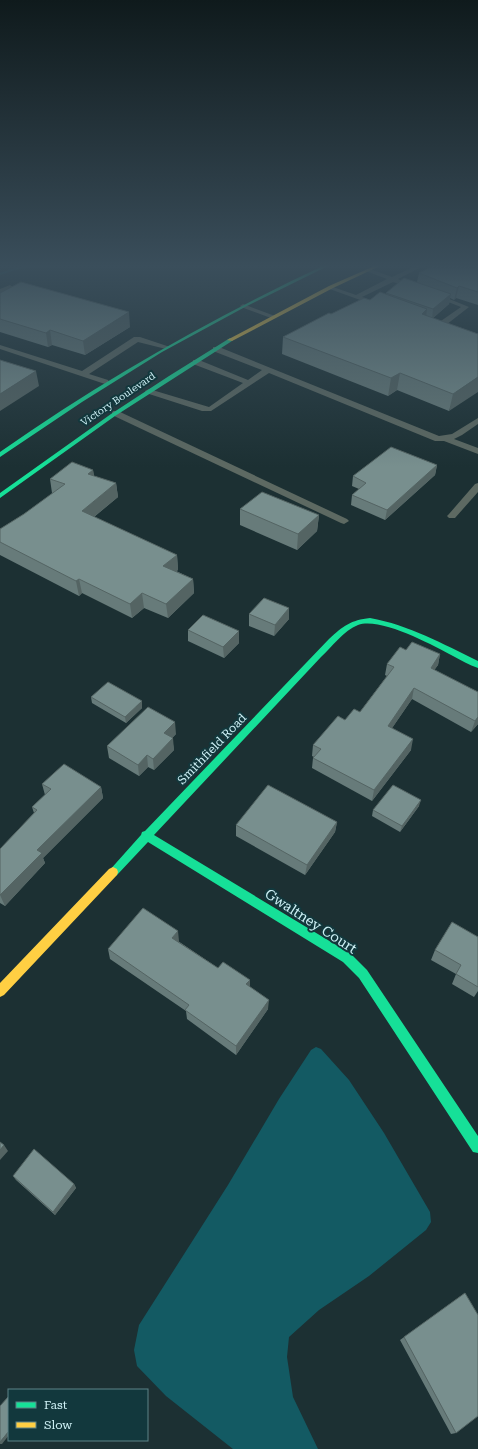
<svg xmlns="http://www.w3.org/2000/svg" width="478" height="1449" viewBox="0 0 478 1449" font-family="'Roboto Serif',serif">
<rect width="100%" height="100%" fill="#1c3033"/>
<path fill="#135a63" d="M316,1047L321,1049L349,1080L384,1133L430,1212L431,1222L426,1230L369,1276L319,1310L289,1337L287,1357L293,1397L318,1449H233L166,1396L137,1366L134,1350L139,1325L228,1185L279,1099L311,1050Z"/>
<g fill="none" stroke-linecap="round" stroke-linejoin="round">
<path fill="#135a63" fill-rule="evenodd" d="M58,264H73L71,265L18,269L0,275V273L17,267Z"/>
<path fill="#5d6962" fill-rule="evenodd" d="M420,264H427L398,279L416,286V288H412L393,282L362,297L378,303V305H374L327,288L330,286L356,295L387,279L366,271V269H370L392,277Z
M10,285L13,287L12,288L0,294V289Z
M433,294H437L469,307L442,328H436L426,322L430,320L438,323L461,307L433,296Z
M243,304L275,316L276,317L271,318L241,307L240,306Z
M134,337H140L170,347L166,349L138,342L89,374L108,380L109,382L105,384L0,349V345L82,371Z
M213,347H219L439,436L452,434L478,418V424L462,435L454,439L478,448V454L444,441H435L269,373L211,411H202L146,393L145,391L149,389L209,407L243,383L193,364V360H199L248,380L262,370L213,351Z
M112,411H118L347,519L349,521L344,524L341,523L112,415Z
M478,483V492L455,518H449L447,516L449,514L475,484Z"/>
<path fill="#16e098" fill-rule="evenodd" d="M327,264H332L245,307L162,352L82,402L0,457V452C104,379 212,318 327,264Z
M230,338L233,340L232,341L115,416L0,498V493L111,414L169,376Z
M370,618C409,625 443,644 478,661V668C469,665 461,660 453,656C432,645 381,617 358,625C344,630 332,647 321,657L154,835L351,954L367,970L478,1136V1153L473,1152L359,978L343,962L148,842L117,875L113,877L109,875L108,872L141,835L142,832L145,831L329,639C343,626 351,620 370,618Z"/>
<path fill="#ffcf43" fill-rule="evenodd" d="M379,264H384L333,288L232,341L227,340L329,286Z
M113,867L117,869L118,872L117,875L4,995L0,997V983L109,869Z"/>
</g>
<path fill="#677b7a" d="M437,264H478V305L456,298L454,300L450,298L449,304L433,318L478,334L449,411L397,390L388,396L282,354L283,337L331,314L386,294V293L417,282L419,273Z
M0,293L130,327L85,355L52,345L48,347L0,332Z
M437,465L435,475L385,520L351,505L352,495L359,489L352,486L353,476Z
M93,470L94,476L116,483L118,497L94,517L177,555L178,570L176,571L193,579L194,593L168,618L144,608L132,618L82,593L79,596L0,555V529L24,514L53,493H52L50,479Z
M240,509L319,515L317,531L297,550L240,525Z
M289,608V619L274,636L249,626V614Z
M188,630L239,643L224,658L188,641Z
M406,650L440,654L438,665L434,670L478,724L471,732L412,699L392,728L411,750L372,801L312,768L313,758L314,757L312,756L313,745L345,720L360,712L387,676L385,675L387,664Z
M91,697L142,708L126,723L92,703Z
M176,734L172,738L174,750L154,770L148,767L139,776L109,758L107,746Z
M42,784L101,787L103,798L43,858L45,863L5,906L0,903V849L34,813L32,807L45,795Z
M419,806L400,832L372,816L373,810Z
M337,822L335,832L305,875L236,836V825Z
M178,931V941L218,968L250,980V987L268,1009L236,1055L187,1019L186,1011L110,959L108,949Z
M478,937V991L474,997L452,984L456,974L431,960L435,950Z
M13,1176L74,1184L76,1188L55,1215L16,1180Z
M465,1293L456,1433L451,1434L400,1340Z"/>
<path fill="#546463" d="M459,286L456,298L454,300L457,288Z
M451,294L449,304L432,319L433,309Z
M427,309L425,325L422,314Z
M129,312L130,327L85,355L83,341Z
M50,330L52,345L48,347L46,333Z
M36,371L39,386L0,411V394Z
M400,373L397,390L388,396L391,378Z
M478,377V392L449,411L453,394Z
M437,465L435,475L385,520L387,510Z
M93,470L95,484L88,474Z
M116,483L118,497L84,525L82,511Z
M319,515L317,531L297,550L298,534Z
M177,555L178,570L164,580L163,566Z
M79,579L82,593L79,596L76,581Z
M193,579L194,593L168,618L166,604Z
M142,593L144,608L132,618L130,604Z
M289,608V619L274,636L275,625Z
M239,631V643L224,658L223,647Z
M440,654L438,665L428,679L431,668Z
M414,688L412,699L386,737L388,726Z
M142,701V708L126,723L125,717Z
M478,717V724L471,732L475,721Z
M175,722L176,734L166,745L164,733Z
M173,738L174,750L154,770L153,759Z
M413,739L411,750L372,801L374,790Z
M147,755L148,767L139,776L138,765Z
M101,787L103,798L43,858L45,863L5,906L0,895L37,850Z
M421,800L419,806L400,832L402,826Z
M337,822L335,832L305,875L307,865Z
M178,931L179,941L174,948L172,938Z
M250,980V989L246,984Z
M269,1000L268,1009L236,1055V1046Z
M4,1145L8,1151L0,1160V1150Z
M74,1184L76,1188L55,1215L53,1212Z
M9,1431V1435L2,1444H0V1442Z"/>
<path fill="#788f8e" stroke="#546463" d="M437,264H460L478,269V292L459,286L457,288L419,273Z
M404,278L451,294L433,309L386,293Z
M21,282L129,312L83,341L50,330L46,333L0,319V293Z
M380,292L427,309L422,314L478,334V377L453,394L400,373L391,378L283,337L329,313L331,314L364,298L370,300Z
M0,360L36,371L0,394Z
M391,447L437,465L387,510L352,495L366,483L353,476Z
M72,462L93,470L88,474L116,483L82,511L177,555L163,566L193,579L166,604L142,593L130,604L79,579L76,581L0,542V529L24,514L65,484L50,479Z
M262,492L319,515L298,534L240,509Z
M264,598L289,608L275,625L249,614Z
M203,615L239,631L223,647L188,630Z
M412,642L440,654L431,668L478,692V717L475,721L414,688L388,726L413,739L374,790L313,758L321,749L313,745L338,716L345,720L354,709L360,712L394,667L387,664L400,647L406,650Z
M108,682L142,701L125,717L91,697Z
M148,707L175,722L164,733L173,738L153,759L147,755L138,765L107,746Z
M64,764L101,787L37,850L42,853L0,895V849L37,810L32,807L51,789L42,784Z
M268,785L337,822L307,865L236,825Z
M393,785L421,800L402,826L373,810Z
M143,908L178,931L172,938L218,968L223,962L250,980L246,984L269,1000L236,1046L185,1010L189,1005L108,949Z
M452,922L478,937V987L456,974L461,965L435,950Z
M0,1142L4,1145L0,1150Z
M34,1149L74,1184L53,1212L13,1176Z
M465,1293L478,1315V1416L456,1433L404,1337Z
M8,1397L9,1399V1431L0,1442V1406Z"/>
<linearGradient id="sky" x2="0" y2="1"><stop stop-color="#0f1a1c"/><stop offset="0.57" stop-color="#3a4e5b"/><stop offset="1" stop-color="#3a4e5b" stop-opacity="0"/></linearGradient>
<rect width="478" height="467" fill="url(#sky)"/>
<g text-anchor="middle" dominant-baseline="central" stroke-width="4" stroke-linejoin="round" paint-order="stroke">
<g font-size="10" fill="#cef0f5" stroke="#12383d">
<text transform="translate(118 399) rotate(-34)">Victory Boulevard</text>
</g>
<g font-size="12" fill="#cef0f5" stroke="#12383d">
<text transform="translate(212 749) rotate(-46)">Smithfield Road</text>
</g>
<g font-size="14" fill="#cef0f5" stroke="#12383d">
<text transform="translate(311 921) rotate(33)">Gwaltney Court</text>
</g>
</g>
<rect x="8" y="1389" width="140" height="52" fill="#12383d" stroke="#5d8287"/>
<rect x="16" y="1402" width="20" height="6" fill="#16e098" stroke="#5d8287"/>
<text x="44" y="1409" font-size="12" fill="#cef0f5">Fast</text>
<rect x="16" y="1422" width="20" height="6" fill="#ffcf43" stroke="#5d8287"/>
<text x="44" y="1429" font-size="12" fill="#cef0f5">Slow</text>
</svg>
